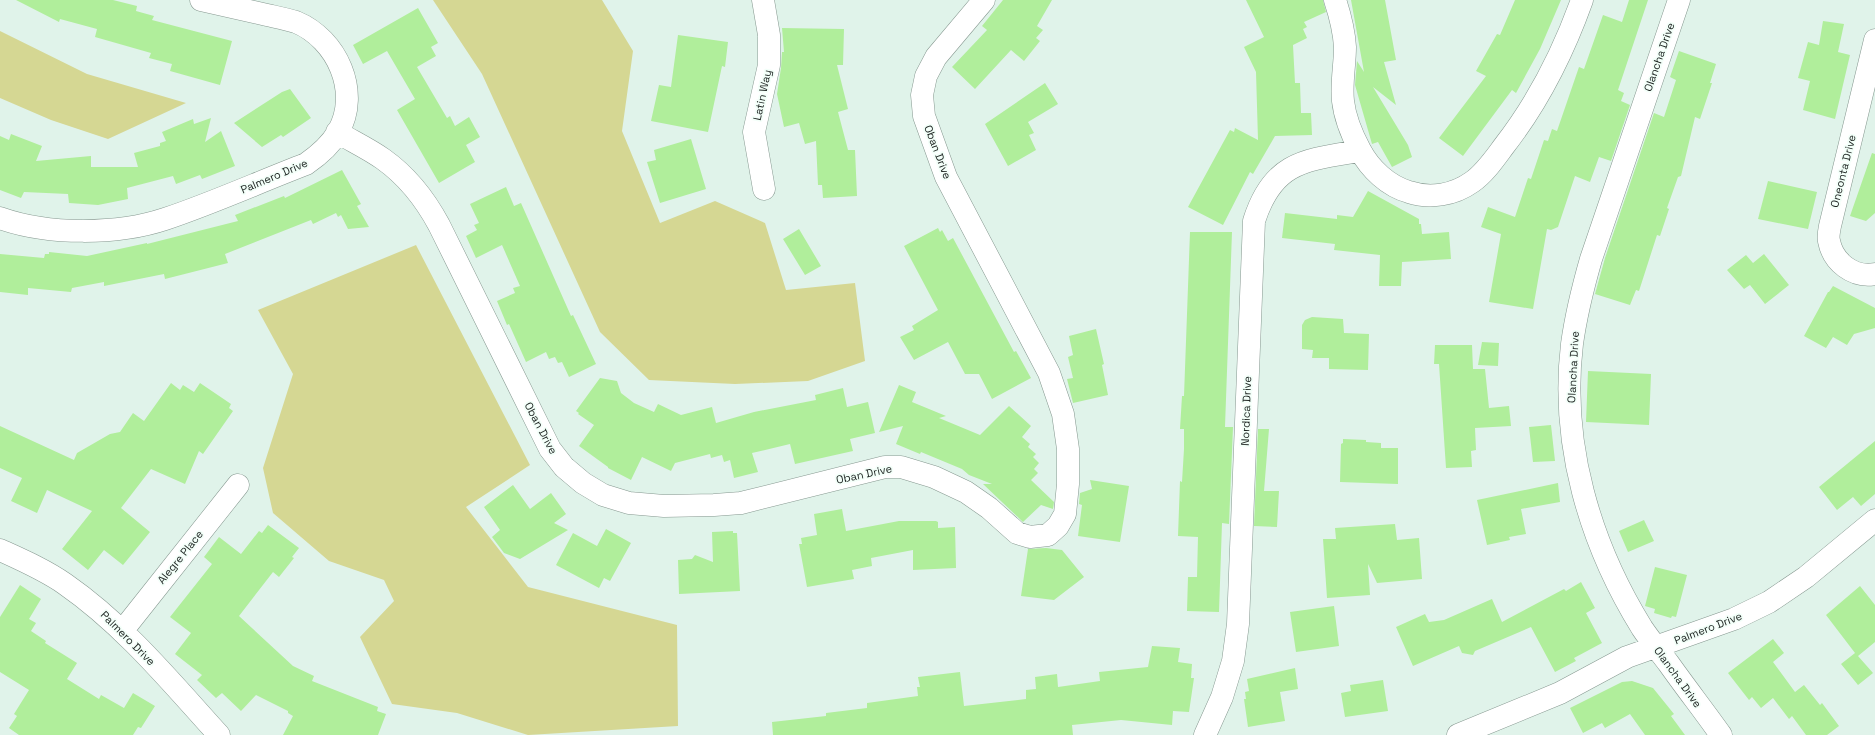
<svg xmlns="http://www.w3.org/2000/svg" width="1875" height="735" viewBox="0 0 1875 735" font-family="'Space Grotesk',sans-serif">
<rect width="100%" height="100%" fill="#e0f3ea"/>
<path fill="#d5d793" d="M433,0H602L633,51L622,131L660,223L715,201L765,223L786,290L855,283L865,361L808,381L735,384L649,380L600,332L482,74Z
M0,31L87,74L186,103L108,139L51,120L0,98Z
M416,245L530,465L466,507L528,587L677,625L678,726L528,735L457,713L392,704L360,637L394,601L384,580L329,561L273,513L263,468L293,374L258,310Z"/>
<path fill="#b0ee9b" d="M16,0H113L137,6L136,11L154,16L152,20L232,41L220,85L170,71L172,64L149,58L151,53L95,37L97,29L60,19L59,22Z
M1003,0H1052L1037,26L1043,30L1036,38L1040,41L1024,61L1011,50L975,89L952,67L987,30L982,26Z
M1246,0H1323L1326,12L1304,22L1307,27L1303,29L1307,38L1293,45L1295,83H1300L1301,113H1311L1312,135L1275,136L1253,174L1250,172L1223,225L1188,207L1230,130L1234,132L1235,128L1258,140L1256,72L1244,47L1264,37Z
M1351,0H1385L1396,60L1384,62L1396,105L1373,87L1408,145L1412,157L1392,167L1378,142L1372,144L1355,85L1357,61L1364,72Z
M1515,0H1561L1540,49L1516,93L1512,90L1463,156L1439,138L1486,76L1476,71L1497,34L1500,35Z
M1629,0H1648L1618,90L1624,93L1621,101L1630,105L1611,161L1599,157L1590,182L1575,176L1558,227L1551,230L1547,229L1533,309L1489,302L1501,234L1481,227L1488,207L1515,217L1528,178L1531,179L1544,140L1548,141L1552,129L1557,131L1579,67L1584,69L1603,15L1622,22Z
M418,8L438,43L431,47L436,56L417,67L447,118L450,116L455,126L469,117L480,137L466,145L475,162L439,183L397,110L415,99L387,51L363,64L353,45Z
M1823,21L1844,24L1838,52L1850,55L1835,119L1803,110L1810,81L1798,78L1808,42L1819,45Z
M782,28L844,29L843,65H837L848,109L838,112L848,150H855L857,196L823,198L822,185H818L816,141L805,144L799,123L784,127L777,94L781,68L782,52H784Z
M678,35L728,42L725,67L722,66L708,132L651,121L659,85L671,87Z
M1679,51L1716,64L1710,83H1712L1700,119L1695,117L1681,176L1678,177L1667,208L1669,209L1660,236L1657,235L1639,291L1636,290L1630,305L1595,294L1605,258L1654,113L1664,117L1676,80L1670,77Z
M1045,83L1058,104L1028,122L1034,133L1029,135L1036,150L1008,166L985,124Z
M290,89L311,118L283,137L281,135L262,147L234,123L282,92Z
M211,118L205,142L221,131L235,166L202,179L200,175L176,184L173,176L127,188L128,199L98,205L69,203L68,194L24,192L21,198L0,190V136L9,140L11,134L42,146L36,161L91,156V167H138L134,153L160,146V143L166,141L162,132L193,119L194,124Z
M691,139L706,189L660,203L647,162L656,160L654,150Z
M1872,153L1875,154V213L1866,221L1850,216Z
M342,170L361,204L357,206L369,227L348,229L341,215L338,217L336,213L313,224L311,220L225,254L228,263L165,279L164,274L104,286V282L72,288L71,292L28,288V295L0,292V254L44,258L45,254H49V252L87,256L147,243V244L238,221L235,215L284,196L285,198Z
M1768,181L1817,192L1808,229L1758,219Z
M506,187L514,206L521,203L571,316L573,315L596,364L569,377L562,362L558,363L555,357L549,359L546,352L526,362L509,324L507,325L497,301L515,293L513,288L520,286L502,245L476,258L466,236L477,230L474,225L479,223L470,204Z
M1368,191L1419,219V224H1421L1422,234L1449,232L1451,259L1402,262L1401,286H1379L1380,255L1334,250L1335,244L1282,238L1285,213L1337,219V215L1353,217Z
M938,228L940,232L942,230L948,241L953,238L1014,352L1016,351L1031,378L992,399L979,374H965L948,342L914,360L900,337L914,330L912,326L938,310L904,246Z
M799,229L821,266L805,275L783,239Z
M1190,232H1232L1225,427H1233L1229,524L1222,523L1219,612L1187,611L1188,577H1197L1198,537L1178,536L1180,481L1182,482L1184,449V429H1180L1182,396H1184Z
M1764,254L1789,285L1765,304L1750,285L1744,289L1727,270L1746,255L1753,263Z
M1833,286L1875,308V328L1854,334L1847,345L1833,337L1826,348L1804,336L1828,292H1829Z
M1312,317L1343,319L1344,333L1369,334L1368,370L1329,369V358H1312L1313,350L1302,349V325L1305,320Z
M1096,329L1104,364L1102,365L1108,395L1073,403L1067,379L1073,378L1068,357L1073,355L1069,336Z
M1482,342L1499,343L1498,366L1478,365Z
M1435,345H1472L1473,369H1485L1489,408L1509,406L1511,426L1475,428L1476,450L1471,451L1472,467L1446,468L1439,364H1434Z
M1588,371L1651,374L1649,425L1586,422Z
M600,378L617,381L621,393L634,403L654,412L658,404L681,415L712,407L716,423L754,412L816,400L815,395L843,388L847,407L868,402L875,433L850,439L853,451L795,464L790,444L752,453L758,472L734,478L730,460L724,462L722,455L711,458L710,454L675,463L671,471L642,457L631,480L608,468V467L579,446L594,425L578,414L579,413L576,411Z
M171,383L180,390L183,385L194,392L200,383L231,404L229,408L233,411L203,454L199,451L185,484L151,469L121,508L150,532L123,565L104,550L88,570L62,549L92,511L47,490L37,513L11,501L22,478L0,468V426L74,460L77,453L110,434L120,432L133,413L144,421Z
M899,385L916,392L912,402L946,416L939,418L980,435L1009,406L1031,426L1022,437L1030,444L1028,447L1036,454L1033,457L1039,463L1034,469L1038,473L1031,480L1054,502L1053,509L1041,505L1023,522L983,484H992L969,475L962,469L921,452L920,454L896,444L903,426L879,432Z
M1551,425L1555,461L1533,462L1529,427Z
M1258,429H1269L1264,491H1279L1277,527L1254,526Z
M1343,439L1366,440V442L1381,443V448H1398V484L1340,482L1341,444L1343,443Z
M1875,441V494L1861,506L1853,497L1837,510L1819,487Z
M1090,480L1129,486L1120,542L1078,536L1082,505L1079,504L1080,493L1092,489Z
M1558,483L1560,502L1521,509L1526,534L1509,537L1510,540L1487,545L1477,500Z
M513,485L530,509L551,493L566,514L554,523L568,530L520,559L504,553L492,537L500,530L484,507Z
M842,509L846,531L899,521H936L938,522V528L955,527L956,568L913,570V550L871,558L872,566L852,570L854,579L807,587L799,544H802L801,538L817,535L814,514Z
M1644,520L1654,541L1628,552L1619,531Z
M1395,524L1397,540L1419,538L1422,579L1377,583L1368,564L1370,595L1327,598L1323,539H1336L1335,528Z
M268,525L299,548L292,557L294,558L279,577L273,572L239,616L293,666L314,676L312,681L378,707L377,711L386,714L378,735H283L293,716L288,713V711L256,695L241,711L222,693L216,698L197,680L202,675L175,654L191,633L170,617L212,564L204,557L219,537L241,554L259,531L262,533Z
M606,529L631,543L610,581L604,578L599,588L556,565L573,533L597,546Z
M733,531V533H737L740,591L679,594L678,560L692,559L695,555L713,562L712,532Z
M1046,548L1062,550L1084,577L1054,600L1021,596L1028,549Z
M1655,567L1687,575L1676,617L1672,616L1671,618L1654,613L1655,609L1645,606Z
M1581,582L1595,608L1586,613L1602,643L1574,658L1576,661L1555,672L1531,627L1475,651L1473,655L1462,653L1459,646L1413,666L1396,627L1425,614L1429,622L1444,620L1492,599L1502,622L1564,589L1566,591Z
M20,585L41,599L29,619L36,623L31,631L46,641L45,643L77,663L67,679L99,699L101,695L124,708L133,693L155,706L141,728L138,727L133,735H19L9,728L17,716L14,714L29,690L0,672V617Z
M1860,586L1875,605V642L1858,656L1873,673L1858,685L1841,664L1855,653L1826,615Z
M1334,606L1339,646L1296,652L1290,612Z
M1773,639L1784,653L1773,662L1795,692L1804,685L1820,705L1822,703L1839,726L1827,735H1806L1792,716L1789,719L1773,698L1761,708L1752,697L1749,700L1728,673Z
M1152,646L1180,648L1178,662L1192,664L1191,678H1194L1189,712L1173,711L1172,725L1121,720L1072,725L1073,735H773L772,722L826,716V713L867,708V703L918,696L917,687H920L918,677L960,672L964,706L1026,699V690L1036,689L1035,677L1057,674L1058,687L1100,681L1099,672L1148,667Z
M1295,668L1298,689L1280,692L1285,721L1248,727L1244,699H1246L1245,692L1249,691L1247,679Z
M1383,680L1388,711L1345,717L1341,693L1351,691L1350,685Z
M1632,681L1653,688L1674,714L1671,716L1685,735H1645L1630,714L1605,728L1602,723L1583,733L1570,708L1622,682Z"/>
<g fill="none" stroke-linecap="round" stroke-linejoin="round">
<g stroke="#869890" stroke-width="23">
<path id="minor" d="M763,0L769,35V65L754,132L764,189
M1335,0C1340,15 1344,31 1345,47C1345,65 1341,83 1343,101C1345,119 1352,135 1360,150C1370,169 1388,186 1409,192C1430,199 1454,195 1472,182C1485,173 1495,158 1504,146C1539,101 1563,53 1582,0
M1679,0L1591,259C1583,287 1576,315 1572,344C1560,444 1590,544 1642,628C1650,640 1660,652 1669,664C1686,688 1704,711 1721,735
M1875,40L1830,226C1829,231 1828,237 1829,241C1833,262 1853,278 1875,274
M337,132C352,141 369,149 383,159C407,176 425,199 439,225L550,449L564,467L583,483L603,495L629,503L664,506L714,505L741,503L885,467H901L934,477L966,492L989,508L1017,533L1030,537L1048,535L1058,526L1065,514L1068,484V449L1063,414L1049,373L946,177L924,116L922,95L926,76L936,57L984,0
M0,218C48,235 117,235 165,219C213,203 259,182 306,164C319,155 330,146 338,132C361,92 337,39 296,22C287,19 276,17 267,15C245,10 223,5 201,0
M0,550C22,560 45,570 65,584C124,625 170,681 219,735
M123,630L238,485
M1205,735L1222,697L1233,661L1238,624L1254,221C1273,161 1305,160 1360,151
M1458,735L1560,693L1627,657L1734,619L1769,602L1806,577L1875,520"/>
</g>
<use href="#minor" stroke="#fff" stroke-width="22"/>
</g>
<g text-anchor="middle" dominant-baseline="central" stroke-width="3.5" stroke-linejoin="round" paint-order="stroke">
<g font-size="11" fill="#1b221f" stroke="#f3fff9">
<text transform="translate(1659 57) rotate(-71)">Olancha Drive</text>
<text transform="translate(762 95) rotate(-78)">Latin Way</text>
<text transform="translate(938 152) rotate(69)">Oban Drive</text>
<text transform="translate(1843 171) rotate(-76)">Oneonta Drive</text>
<text transform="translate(274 176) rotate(-23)">Palmero Drive</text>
<text transform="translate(1573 367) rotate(-87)">Olancha Drive</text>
<text transform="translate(1246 411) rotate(-88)">Nordica Drive</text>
<text transform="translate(541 428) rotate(62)">Oban Drive</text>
<text transform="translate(864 474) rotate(-12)">Oban Drive</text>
<text transform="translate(180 557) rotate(-51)">Alegre Place</text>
<text transform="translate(1708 628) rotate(-21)">Palmero Drive</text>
<text transform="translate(128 638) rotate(45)">Palmero Drive</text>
<text transform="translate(1678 677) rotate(54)">Olancha Drive</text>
</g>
</g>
</svg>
